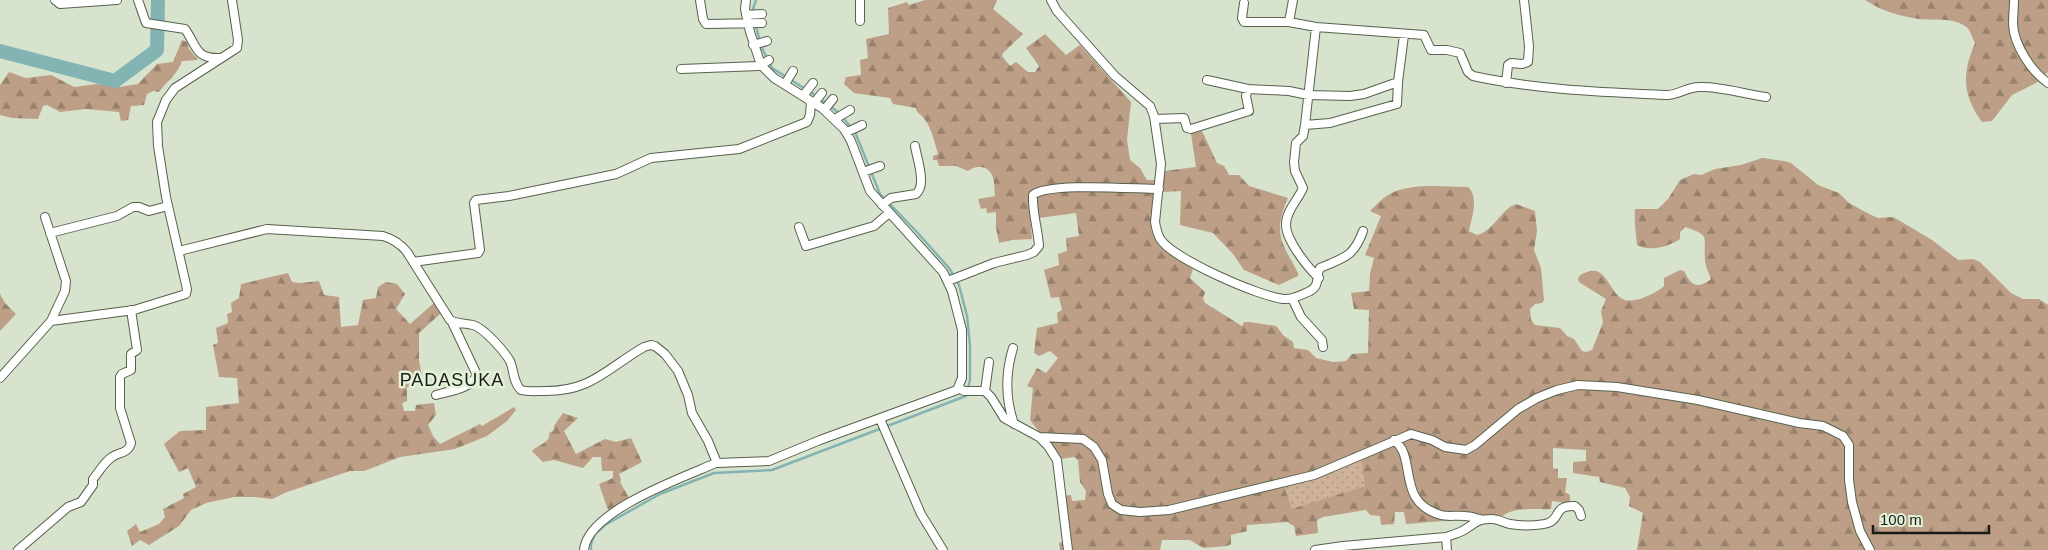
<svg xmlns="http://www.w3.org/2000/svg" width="2048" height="550" viewBox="0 0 2048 550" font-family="Arial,sans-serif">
<defs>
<pattern id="grass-dots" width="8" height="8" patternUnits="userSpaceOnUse" patternTransform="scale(1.25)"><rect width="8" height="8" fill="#cdb199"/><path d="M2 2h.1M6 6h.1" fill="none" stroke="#af9883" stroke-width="1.8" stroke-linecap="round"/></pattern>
<pattern id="forest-firs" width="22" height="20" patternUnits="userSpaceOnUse" patternTransform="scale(1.25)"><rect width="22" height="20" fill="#bc9f86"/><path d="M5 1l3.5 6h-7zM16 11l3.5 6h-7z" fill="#98816c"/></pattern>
</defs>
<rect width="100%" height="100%" fill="#d7e3cc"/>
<path fill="url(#grass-dots)" d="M1361,454L1366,486L1292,510L1283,483Z"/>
<path fill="url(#forest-firs)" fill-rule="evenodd" d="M925,0H997L993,9L1023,34L1003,53L1002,56L1010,66L1016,62L1028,72H1035L1039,66L1026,48L1045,34L1066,55L1080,45L1131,102L1127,140L1130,160L1140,168L1147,180H1156C1155,193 1148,208 1157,219L1151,229L1159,246L1193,269L1190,278L1205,292L1203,299L1205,303L1242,326L1244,322H1249L1276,326L1284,336L1293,342L1294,348L1308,350L1316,358L1333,362L1346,361L1352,354L1368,353L1369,310L1354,309L1351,293L1369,291L1370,274L1374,258L1365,255L1381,216L1370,211C1377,204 1384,196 1394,192C1416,183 1445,187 1468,187C1479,197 1472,217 1469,231L1477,235C1495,230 1500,210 1516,204L1535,211L1537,231L1534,250L1541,268L1544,300L1542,303L1535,304L1530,309L1531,320L1535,325L1560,328L1567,336L1574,339L1582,351L1586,352L1592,350L1603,323L1601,311L1606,299L1579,282L1578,279C1580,274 1582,274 1587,272C1607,264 1610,296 1625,300C1636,303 1657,293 1664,286V278L1680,270L1684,271C1691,285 1696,290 1711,279C1709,273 1705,266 1705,259C1703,236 1712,236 1685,227L1680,232V239C1668,247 1650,252 1637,245C1636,233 1634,222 1635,209H1658L1668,199L1680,180L1694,174L1701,175L1715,169L1741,165L1762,158L1784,161L1791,163L1818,185L1839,193L1849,203L1869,214L1878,218L1893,217L1900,221L1932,240L1958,260L1973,259L1980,262L2011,293L2023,299H2039L2048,305V550H1637L1643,513L1629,506L1630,497L1625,488L1600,482L1599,477L1573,473V462L1586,461V450L1553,448V468L1558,469V478H1567L1565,492L1570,495V501L1566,503L1552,501L1551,509C1537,510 1510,506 1501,518L1471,522L1468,519L1406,524L1404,512H1395L1394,524L1381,525L1380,516L1370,515L1366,510L1323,517L1317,520L1318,533L1296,536L1294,526L1287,522L1247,525V531L1231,535V544L1227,546L1203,548L1190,540H1162L1160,550H1060L1059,543L1064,541L1058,497L1071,495L1072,501L1085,500L1086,491L1080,482L1078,460L1074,457L1060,459L1030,420L1033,388L1027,386L1037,368L1046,373L1058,358L1050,351L1039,356L1034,353L1037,328L1058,323L1057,313L1062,310L1059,297L1051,298L1044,270L1059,265L1058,254L1067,251L1066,238L1079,236L1076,213L1039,218V211L1030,212L1032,239L1012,240L999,243L996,228V212L987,213L986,208L981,209L978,199L995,196C994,190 995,181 992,175C988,165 975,165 968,171L956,166H939L937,160H933V156L938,154C934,140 930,120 917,112L916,108L893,104L890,98L854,93L844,84L846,77L861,75L860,60L868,58L866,39L889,34L888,8L907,2L909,5ZM1361,454L1365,486L1292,509L1283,483Z
M1865,0H2048V72L2036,83L2012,95L1992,121L1982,122C1962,94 1962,74 1975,43C1972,37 1970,29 1965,26C1952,17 1934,21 1920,19C1901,17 1880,10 1865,0Z
M182,40L187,42L189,49L198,60L182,61C178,74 167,81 159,92L153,91L147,94L144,105L131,106L128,120L121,121L119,112L86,109L60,112L47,105L43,106L38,119L12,118L0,115V85L9,72L26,78L51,75L74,87L96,84L119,87L138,84L157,64L173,62Z
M1202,131L1217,163L1224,166L1229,175H1239L1249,186L1288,198C1272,234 1282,242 1298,273V276L1279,285L1244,270L1233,254L1213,233L1180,225L1181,191L1163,192L1164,171L1196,167L1191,134Z
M288,273L292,282L300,283L319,281L324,295L339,297L341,327L358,325L363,300L376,298L378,287L386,282L397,284L405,294L396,309L410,324L434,303L441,313L419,333V360L423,382L407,387V401L402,403L404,411H415L416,405L434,403L436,415L428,425L433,436L440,444L480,424L482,426L514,407L516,410L507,421L487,436L455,449L400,457L364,471H350L287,492L272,499L253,497H234L206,503L191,510L179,526L149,545L140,540L132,546L127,531L136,524L140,532L159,524L165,517L163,509L184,498L183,494L196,487L188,468L179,472L164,444L180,431L206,430V407L239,403L237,378L219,377L213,345L218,343L216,328L228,323L227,314L232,312L231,303L239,298L241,284Z
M0,294L5,303L16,314L0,331Z
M563,413L578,418L564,431L576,454L605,439L616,442L631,438L642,462L619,474L621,480L620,482L629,498L608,510L599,484L613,478V471H602L601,457H593L583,468L554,460L543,462L532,451C537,445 551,443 549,433L554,430V426Z"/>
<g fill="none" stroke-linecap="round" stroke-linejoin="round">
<path stroke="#84b3b3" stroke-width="2.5" d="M754,13L753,9L756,0
M591,550V544L595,534L605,525L660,494L714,473L772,470L966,396L970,380V345L967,316L959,285L949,268L916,231L880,194L855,132L839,113L818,97L772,68L761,46L756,26"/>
<path stroke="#84b3b3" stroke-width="14" d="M0,51L115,81L157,50L158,0"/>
<g stroke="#57614d" stroke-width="10">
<path id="minor" d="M55,0L60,4L117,0
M138,0L146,23L185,29C197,46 195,59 220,58
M700,0L703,19L706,24L762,23
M860,0V21
M1051,0L1057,11L1115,76L1150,106L1154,116L1161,164L1155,222C1156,228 1157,234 1161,240C1174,259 1260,297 1284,299C1292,300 1303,294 1310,291C1321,285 1315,276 1320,268C1343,258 1354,257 1363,231
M1293,0L1289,22L1316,27L1424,35L1431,50H1447L1460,53L1468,72L1473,76C1539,90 1601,92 1668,95C1680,94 1688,87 1699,87C1720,86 1744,94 1766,97
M2014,0C2014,8 2013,16 2013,24C2014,45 2031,71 2048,83
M1244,3L1242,18L1244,22H1289
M746,15L762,14
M1316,27L1305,125L1303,136L1296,143L1294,162L1295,171L1303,188C1298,200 1286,211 1286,224C1285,239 1308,268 1319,278
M753,45L767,41
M681,69L759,66L769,60
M1207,80L1248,89L1289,91L1308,95L1350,96L1364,94L1398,82
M1506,83L1508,65L1511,63L1522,64L1528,62L1529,46L1524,0
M785,84L793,71
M803,96L813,83
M814,103L822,93
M824,110L833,99
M835,119L850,110
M1155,119L1184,118L1187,128L1191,129L1249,111L1246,96L1248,89
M1305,125L1330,123L1397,104L1398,82L1404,35
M847,132L862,125
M863,172L880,166
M882,205L891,198L916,194C927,185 917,159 915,146
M45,217L66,281L65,291L51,321
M799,227L806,246L874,226L889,213
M50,233L117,216L133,207H139L149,211L168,206
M179,251L267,229L383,236C393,239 400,243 407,252L450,320C457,324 465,323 473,325C484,328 504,351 510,361C514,370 513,383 521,390C528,392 537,391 545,391C592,391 606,369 644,347L651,345L655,346L665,354L678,371L688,395L692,413L708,441L717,463L769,461L820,440L957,390L962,378V330L952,291L943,272L870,191L851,141L844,129L822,108L774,78L761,65L750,32L745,9L746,0
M413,262L478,253L480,250L474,203L476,200L509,196L616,174L651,158L739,149L807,122L810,115L811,101
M948,281L994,263L1027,255L1034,252L1039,246C1038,229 1032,212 1033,195C1048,182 1135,189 1159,189
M1292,298L1301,317L1322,340L1323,347
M1013,348C1005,374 1005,398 1014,424
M0,378L51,321L134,310L186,294L187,289L166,197L158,146L157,122L166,100L175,88L237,48L238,40L232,0
M959,388L964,391H985L991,397L1004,418L1039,437L1048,446L1057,460L1068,550
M985,391L989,362
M436,395C449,391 471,389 477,375L452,322
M880,419L921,514L943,550
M1039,437L1083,439L1094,447L1102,460L1108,494L1112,504L1121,510L1140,512L1169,510L1314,475L1411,434L1432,440L1445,447L1466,450L1475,445L1518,409L1537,398L1557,390L1578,385L1617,387L1698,400L1799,423L1823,426L1843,436L1849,445V480L1852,502L1860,531L1870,550
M1394,440C1418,458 1395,502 1441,515C1448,517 1457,515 1465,516C1470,516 1475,518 1480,519
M1446,537L1447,550
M18,550L68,507L81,502L93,485V479C99,472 104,462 112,457C119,452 128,454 131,443L120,408V377L122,374L131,370V354L137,350L131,310
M584,550C587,511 684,477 716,463
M1315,550L1343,546L1446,537C1452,535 1459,533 1464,530C1476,523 1476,519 1492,519C1498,519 1504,523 1510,524C1521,526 1538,526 1548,523C1561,519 1553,505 1575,506L1579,510L1581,516"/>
</g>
<use href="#minor" stroke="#fff" stroke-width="8"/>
</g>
<g text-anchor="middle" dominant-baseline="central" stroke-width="5" stroke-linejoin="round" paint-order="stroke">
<g font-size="18" letter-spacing="1" fill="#191d15" stroke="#e4f1d9">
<text x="452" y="380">PADASUKA</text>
</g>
</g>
<path d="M1873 525v8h116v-8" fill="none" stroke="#191d15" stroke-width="2.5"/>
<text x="1880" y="525" font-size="15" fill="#191d15" stroke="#e4f1d9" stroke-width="4" paint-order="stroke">100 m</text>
</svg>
